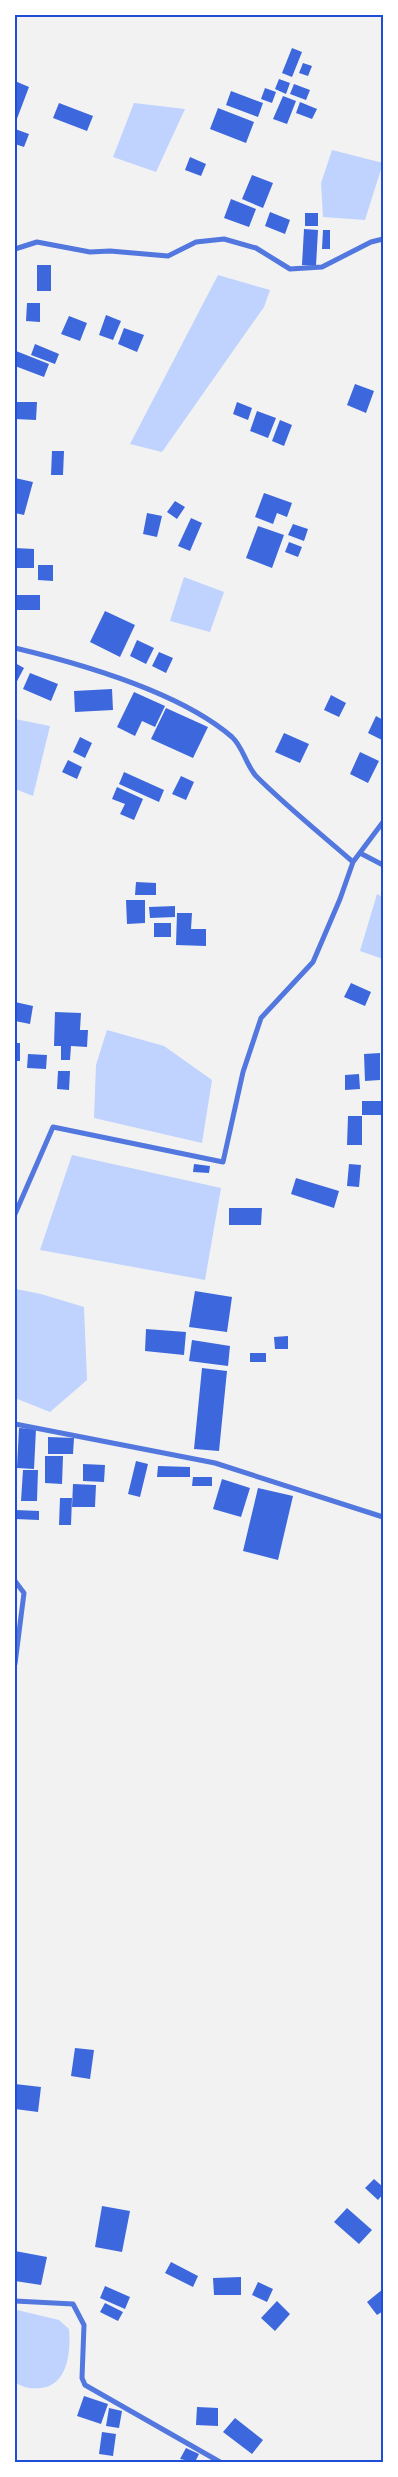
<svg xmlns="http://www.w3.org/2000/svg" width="398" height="2477" viewBox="0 0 398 2477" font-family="'Fira Sans',sans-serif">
<rect width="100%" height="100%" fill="#f2f2f2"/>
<path fill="#bfd3fe" d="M134,103L185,109L156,172L113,157Z
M332,150L383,163L365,220L323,217L321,183Z
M218,275L270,290L264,307L162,452L130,444Z
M184,577L224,592L210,632L170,621Z
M15,719L50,726L33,796L15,789Z
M377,894L383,897V959L360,951Z
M107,1030L164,1046L212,1080L202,1143L94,1118L96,1065Z
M72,1155L221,1188L205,1280L40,1250Z
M16,1289L41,1294L84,1307L87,1380L50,1412L15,1398Z
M17,2310L59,2320L69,2329C71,2351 68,2385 41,2388C31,2389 23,2388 15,2382V2311Z"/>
<path fill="#3d67dc" d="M292,48L302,52L292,77L282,73Z
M303,63L312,66L308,76L299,73Z
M279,79L290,83L286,94L275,89Z
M15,81L29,87L15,124Z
M294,84L310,90L306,100L290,94Z
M265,88L276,92L272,103L261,99Z
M231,91L263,103L258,117L226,105Z
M283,96L296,101L287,124L273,119Z
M300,102L317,109L312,119L296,113Z
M59,103L93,116L87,131L53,118Z
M218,108L254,122L246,143L210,129Z
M15,129L29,134L24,147L15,144Z
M190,157L206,164L201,176L185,170Z
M252,175L273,183L263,208L242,199Z
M231,199L256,209L249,227L224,218Z
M270,212L290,220L285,234L265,226Z
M305,213H318V226H305Z
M304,229L318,230L316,266L302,265Z
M323,230H330V249H322Z
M37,265H51V291H37Z
M27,303H40V322L26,321Z
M106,315L121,321L113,340L99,335Z
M69,316L87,323L80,341L61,334Z
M124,328L144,335L137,352L118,344Z
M35,344L59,354L55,364L31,355Z
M16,351L49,364L44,377L15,366Z
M355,384L374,391L366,413L347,405Z
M15,402H37L36,420L15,419Z
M237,402L252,408L248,420L233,414Z
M257,411L276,418L268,438L250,431Z
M280,420L292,425L284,446L272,441Z
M52,451H64L63,475H51Z
M15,478L33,482L24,515L15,513Z
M264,493L292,503L287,517L277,513L273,524L255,517Z
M175,501L185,507L177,519L167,512Z
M147,513L162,516L157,537L143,534Z
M191,518L202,523L190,551L178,546Z
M293,524L308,529L304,541L288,535Z
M258,526L284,535L272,568L246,558Z
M289,542L302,547L298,557L285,552Z
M15,548L34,549V568H15Z
M38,565H53V581L38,580Z
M17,595H40V610H16Z
M105,611L135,625L120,657L90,642Z
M137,640L154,648L146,664L130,656Z
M159,652L173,658L166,673L152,666Z
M15,663L24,668L15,685Z
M30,673L58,684L51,701L23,689Z
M112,689L113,710L75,712L74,691Z
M134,692L165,706L155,727L142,721L135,736L117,727Z
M331,695L346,703L339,717L324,710Z
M166,708L208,727L193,758L151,739Z
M376,716L383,720L382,740L368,733Z
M284,733L309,744L300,763L275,752Z
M80,737L92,743L85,758L73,752Z
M360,752L379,761L368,783L350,774Z
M68,760L82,767L77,779L62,772Z
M124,772L164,790L159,802L119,784Z
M181,776L194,782L186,800L172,794Z
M117,787L143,799L134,820L120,814L125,804L112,799Z
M136,882L156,883V895H135Z
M126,900H145V923L127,924Z
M175,906V917L150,918L149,907Z
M177,913H192L191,929H206V946L176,945Z
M154,923H171V937H154Z
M351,983L371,992L365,1006L344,997Z
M15,1002L33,1006L30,1024L15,1021Z
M55,1012L81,1013L80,1030H88L87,1047L71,1046L70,1060H61V1046H54Z
M15,1043H20V1061H15Z
M380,1053V1080L365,1081L364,1054Z
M28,1054L47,1055L46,1069L27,1068Z
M58,1071H70L69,1090L57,1089Z
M359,1074L360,1089L345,1090V1075Z
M362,1101H383V1115H362Z
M348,1116H362V1145H347Z
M194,1164L210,1166L209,1173L193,1172Z
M349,1164L361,1165L359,1187L347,1186Z
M296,1178L339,1191L334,1208L291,1194Z
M229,1208H262L261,1225H229Z
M195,1291L232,1297L227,1332L189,1327Z
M146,1329L186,1332L184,1355L145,1351Z
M288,1336V1349H275L274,1337Z
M192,1340L230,1346L228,1366L189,1361Z
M250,1353H266V1362H250Z
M202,1368L227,1371L219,1451L194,1449Z
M19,1428L36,1429L34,1469L17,1468Z
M48,1437L74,1438L73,1454H48Z
M45,1456H63L62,1484L45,1483Z
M136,1461L148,1464L140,1497L128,1494Z
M83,1464L105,1465L104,1482L83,1481Z
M158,1466L190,1467V1477H157Z
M23,1470H38L37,1501H21Z
M193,1477H212V1486H192Z
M222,1479L250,1488L241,1517L213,1509Z
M73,1484L96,1485L95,1507H72Z
M258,1488L293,1496L278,1560L243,1551Z
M60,1498H72L71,1525H59Z
M15,1510L39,1511V1520L15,1519Z
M75,2048L94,2050L90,2079L71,2076Z
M15,2084L41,2087L38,2112L15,2109Z
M374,2179L383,2187V2194L378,2200L365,2188Z
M102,2206L130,2211L122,2252L95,2247Z
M347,2208L372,2230L359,2244L334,2222Z
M15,2251L47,2257L41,2285L15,2281Z
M171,2262L198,2276L193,2287L165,2273Z
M241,2277V2295H214L213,2278Z
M258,2282L273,2289L267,2302L252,2295Z
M105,2286L130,2297L125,2309L100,2298Z
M383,2289V2311L377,2315L367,2302Z
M277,2301L290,2314L275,2331L261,2318Z
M105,2303L123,2312L118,2321L100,2312Z
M84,2396L108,2404L101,2424L77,2416Z
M197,2407L218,2408V2426L196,2425Z
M109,2408L122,2411L119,2428L106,2426Z
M235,2418L263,2440L252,2454L223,2432Z
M102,2432L116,2434L113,2456L99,2454Z
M186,2448L199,2454L195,2462L180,2459Z"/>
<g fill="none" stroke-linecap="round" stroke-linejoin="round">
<path stroke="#5277de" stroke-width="5" d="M15,249L37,242L90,252L110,251L168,256L196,242L224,239L256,248L290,269L322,267L371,242L383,239
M15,648C82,664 180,692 232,737C243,747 246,765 256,776C286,806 321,834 353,862
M360,853L383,865
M15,1214L53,1127L223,1162L243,1072L261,1018L313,962L340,899L353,862L383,822
M15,1424L215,1463L383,1517
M15,1581L24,1593L15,1664
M15,2301L73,2304L84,2325L82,2378L85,2385L220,2462"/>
</g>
<rect width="398" height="2477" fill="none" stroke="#ffffff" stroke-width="32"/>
<rect x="16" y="16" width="366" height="2445" fill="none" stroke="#1d4ed8" stroke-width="2"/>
</svg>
